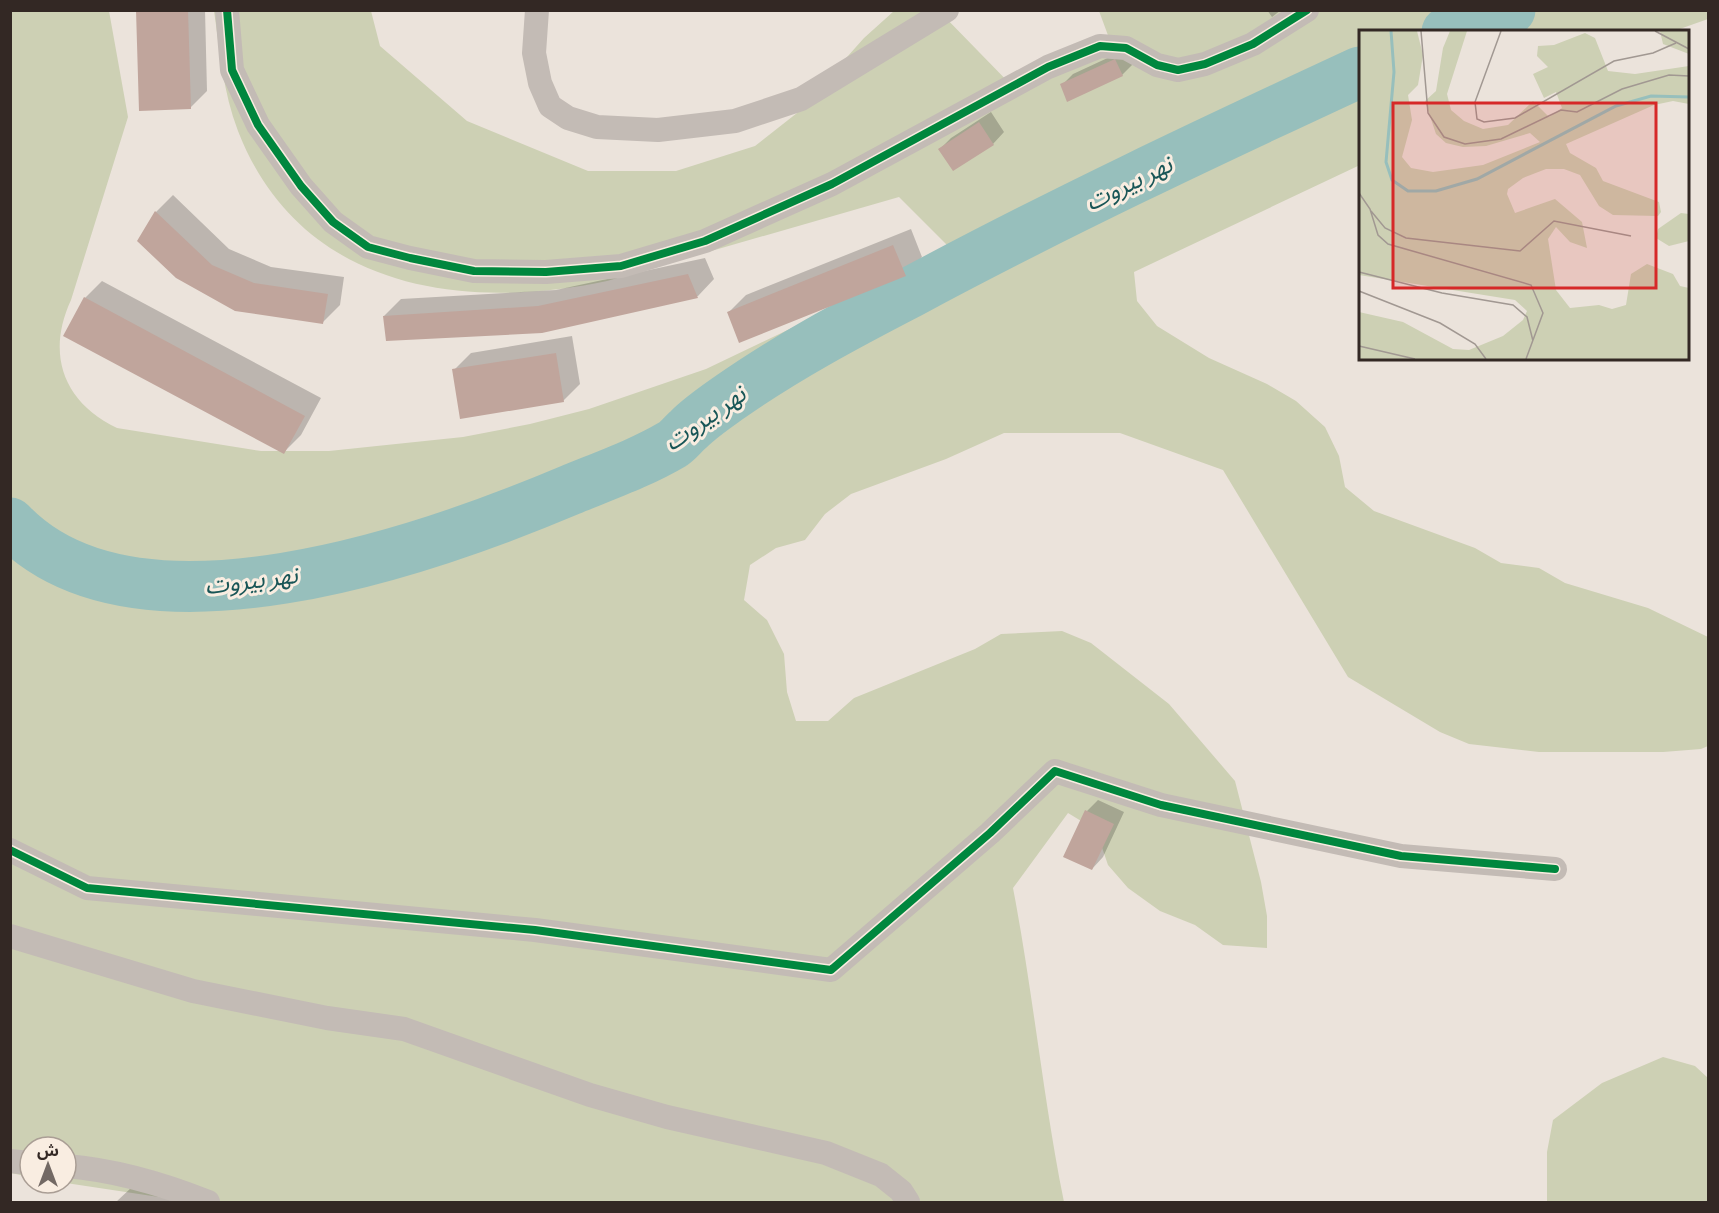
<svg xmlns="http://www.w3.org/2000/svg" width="1719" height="1213" viewBox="0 0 1719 1213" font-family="'Exo 2','Noto Sans Arabic',sans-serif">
<rect width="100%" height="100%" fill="#ebe3db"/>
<path fill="#cdd0b4" d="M10,11H109L128,117L71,300C46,354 63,402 117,428L261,451H329L463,437L530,424L589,409L706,369L817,316L961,259L899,197L607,281C460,312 299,288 238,131C223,92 220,51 214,11H371L380,46L467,121L588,171H676L755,146L797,113L864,38L894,11H939L1018,92L1109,38L1099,11H1708V19L1674,31L1360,32V165L1134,272L1137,301L1157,326L1209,358L1267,384L1296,401L1325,427L1339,456L1345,487L1374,511L1475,548L1501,563L1539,568L1565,583L1648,608L1708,637V746L1701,749L1663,752H1539L1469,744L1440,732L1348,677L1223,470L1120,433H1004L946,459L851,494L825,514L805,540L776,548L750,565L744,600L767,620L784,654L787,692L796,721H828L854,698L975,649L1001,634L1062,631L1091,643L1169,704L1235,781L1261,882L1267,916V948L1223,945L1195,925L1160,911L1128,888L1108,865L1096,830L1068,813L1013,888C1033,992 1043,1098 1064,1202H192L66,1183V1147H30V1177L11,1173Z
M1663,1057L1695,1066L1708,1078V1202H1547V1152L1553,1120L1602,1083Z"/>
<path fill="#0003" d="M138,10H205L207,91L190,108Z
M1267,10H1281L1272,17Z
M1127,49L1134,63L1122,75L1068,100L1062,85L1073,74Z
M991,112L1004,132L993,144L953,169L940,149L951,138Z
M173,195L229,249L271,267L344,277L340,305L323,322L139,241L156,212Z
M911,229L922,257L905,274L729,312L746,295Z
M705,258L714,279L698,296L542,332L384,316L401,299L556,290Z
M102,281L321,398L301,435L284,452L85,298Z
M572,336L580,384L563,401L454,370L471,353Z
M1098,800L1124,812L1103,857L1092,869L1087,811Z
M132,1187L186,1202H116Z"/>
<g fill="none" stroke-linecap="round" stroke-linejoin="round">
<path stroke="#97bfbc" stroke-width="51" d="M1447,32L1510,10
M10,523C135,655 430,549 570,490C604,476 641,463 673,444C679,440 683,434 689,429C701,417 716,407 730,397C787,357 849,324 911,292C1058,213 1209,142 1360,72"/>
</g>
<path fill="#c0a59c" d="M136,10H188L191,109L139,111Z
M1115,59L1123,76L1067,102L1060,84Z
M979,122L994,145L953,171L938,149Z
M155,211L212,265L254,283L328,294L323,324L235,311L176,278L137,241Z
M893,245L906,276L739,343L727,312Z
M688,274L698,298L542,333L386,341L383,316L538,306Z
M84,297L305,416L284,454L63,336Z
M556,353L564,402L460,419L452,369Z
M1085,810L1114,824L1092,870L1063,857Z"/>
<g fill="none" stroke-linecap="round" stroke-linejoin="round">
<path stroke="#c3bbb5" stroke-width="24" d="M227,10L232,70L258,125L301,186L333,222L368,247L410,258L474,271L546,272L621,266L705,241L832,184L1048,67L1100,46L1126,48L1157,65L1178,70L1205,64L1253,44L1307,10
M537,10L534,53L540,83L550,106L568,118L597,127L658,130L735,121L801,99L947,10
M10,850L87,888L535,930L831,970L990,833L1055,771L1161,805L1401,856L1555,869
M10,936L193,991L327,1018L404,1029L590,1095L667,1117L826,1153L881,1175L901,1191L908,1202
M10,1161L30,1163
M66,1166C115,1170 163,1184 208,1202"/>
<g stroke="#f9ede1" stroke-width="11">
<path id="cycleway" d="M227,10L232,70L258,125L301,186L333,222L368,247L410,258L474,271L546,272L621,266L705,241L832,184L1048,67L1100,46L1126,48L1157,65L1178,70L1205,64L1253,44L1307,10
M10,850L87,888L535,930L831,970L990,833L1055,771L1161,805L1401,856L1555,869"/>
</g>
<use href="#cycleway" stroke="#00873e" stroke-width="8"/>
</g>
<g text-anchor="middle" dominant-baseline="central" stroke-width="6" stroke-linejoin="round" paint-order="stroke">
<g font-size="24" font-style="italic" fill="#185556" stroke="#f9ede1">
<text transform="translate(1128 182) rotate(-26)">نهر بيروت</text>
<text transform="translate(704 417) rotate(-35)">نهر بيروت</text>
<text transform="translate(251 579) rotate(-7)">نهر بيروت</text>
</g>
</g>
<g transform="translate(1359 30)">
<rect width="330" height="330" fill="#ebe3db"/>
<path d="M0,1H58L64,25L59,55L49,65L53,90L43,127L52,138L74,142L124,135L181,112L171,103L127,116L104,117L87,113L77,104L66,71L77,61L84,18L91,1H108L88,64L92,80L105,91L124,99L149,95L174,71L190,87L203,78L197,62L185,68L174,44L189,37L178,26L179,16L195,15L226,3L236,8L249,41L276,44L330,36V74L314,71L295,75L207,114L211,123L237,138L244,151L300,172L302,182L299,186L254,185L240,176L221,145L205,139H187L164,148L149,159L148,164L156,183L196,169L223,192L228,218L211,212L197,197L189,209L197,260L211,278L240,275L253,279L267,275L272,244L288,234L314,244L321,256L330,258V329H0V282L44,292L94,319L110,320L144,306L164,290L168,281L156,270L0,245ZM301,1H330V24L304,14ZM322,183L330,184V211L310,216L297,208L299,199Z" fill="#cdd0b4"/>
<path fill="none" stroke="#97bfbc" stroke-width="3" d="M32,1L35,42L27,132L33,150L49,161H77L118,149L257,76L292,66L330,67"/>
<path fill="none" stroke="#a19892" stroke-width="1.5" d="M62,1L69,83L85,107L106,114L142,109L202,80L218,82L263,59L310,45L330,46M142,1L116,72L118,89L125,92L156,88L255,31L294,23L317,13M296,1L330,19M0,163L11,179L19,205L29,214L172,255L184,283L167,329M12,181L26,198L47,208L161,221L195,191L272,206M0,242L83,263L154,275L168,287L174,311M0,261L81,293L116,314L127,329M0,316L56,329"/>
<path fill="#d62828" fill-opacity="0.15" stroke="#d62828" stroke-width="3" d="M34,73H297V258H34Z"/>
<rect width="330" height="330" fill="none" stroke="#332824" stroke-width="3"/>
</g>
<rect width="1719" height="1213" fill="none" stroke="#332824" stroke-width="24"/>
<g transform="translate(48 1165)"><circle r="28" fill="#f9ede1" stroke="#aa9e95" stroke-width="1.5"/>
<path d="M0-4.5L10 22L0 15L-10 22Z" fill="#736964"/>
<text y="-9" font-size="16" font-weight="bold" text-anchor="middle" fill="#332824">ش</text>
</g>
</svg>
